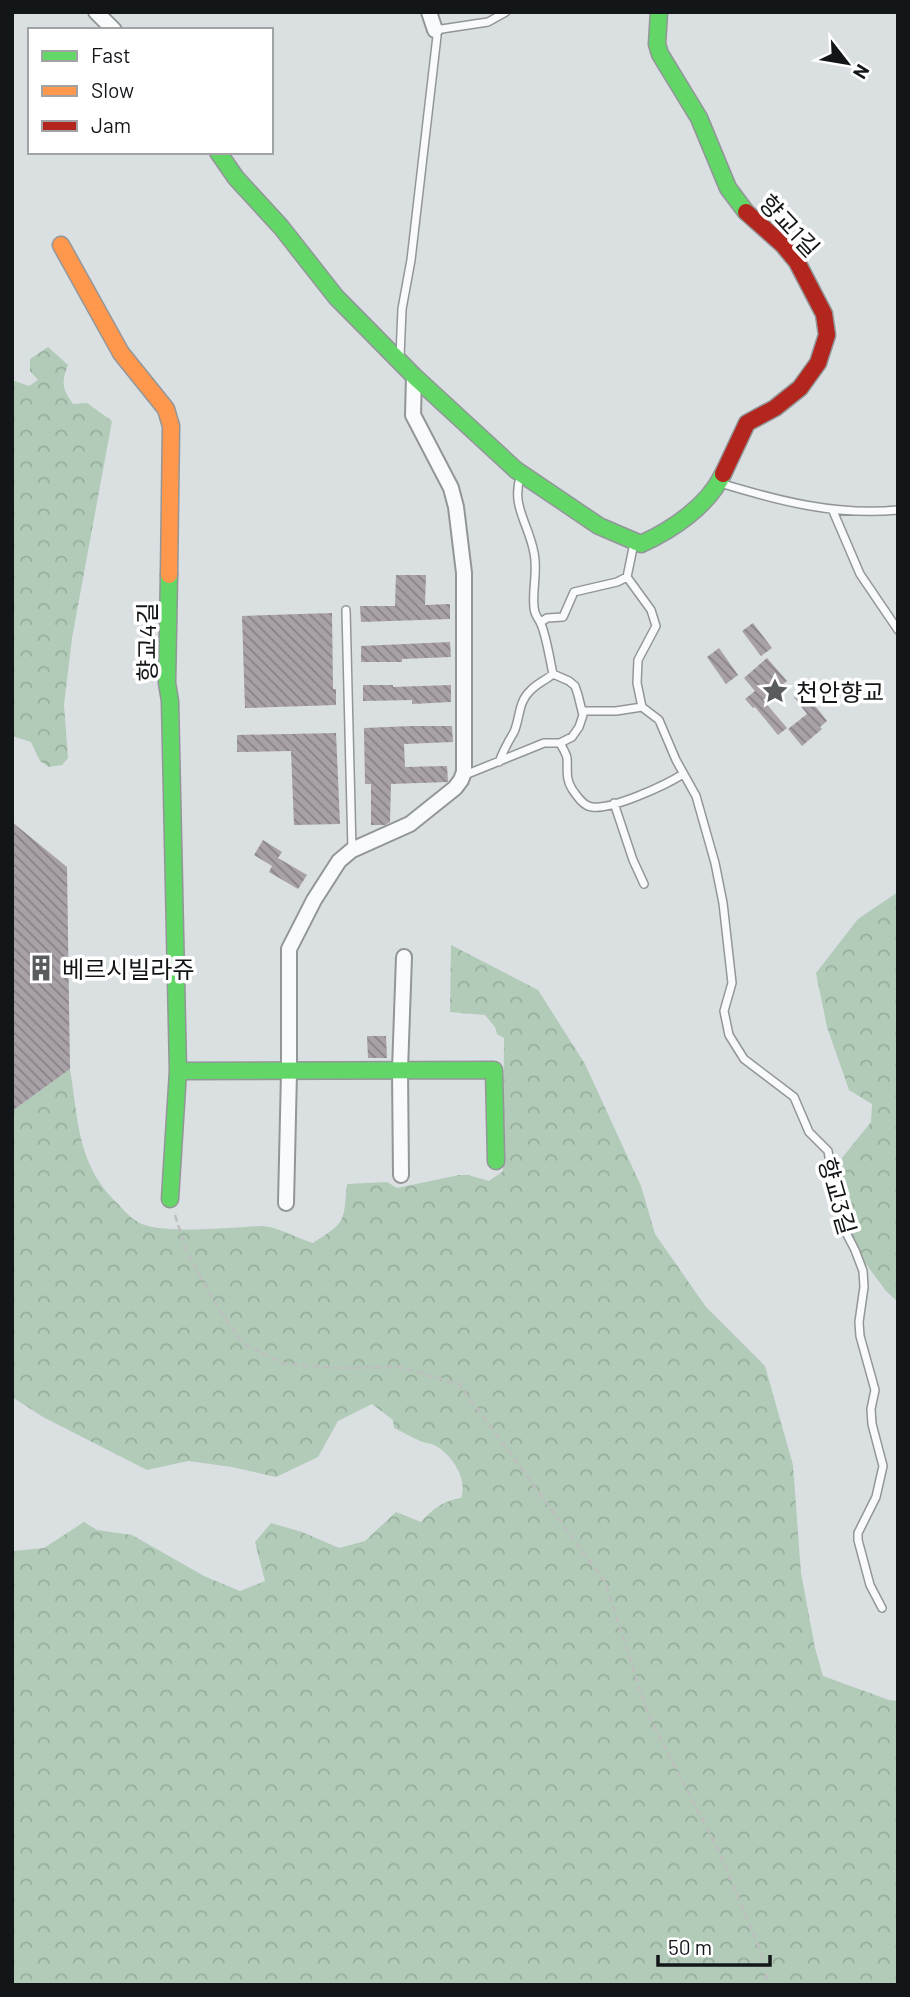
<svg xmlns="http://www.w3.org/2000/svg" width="910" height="1997" viewBox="0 0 910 1997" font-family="Barlow,'Noto Sans KR',sans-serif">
<defs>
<pattern id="forest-crowns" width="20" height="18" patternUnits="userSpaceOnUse" patternTransform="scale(1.75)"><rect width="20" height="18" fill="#b1cbb8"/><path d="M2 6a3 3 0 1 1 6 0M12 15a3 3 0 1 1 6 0" fill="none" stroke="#97ae9d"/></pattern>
<pattern id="building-back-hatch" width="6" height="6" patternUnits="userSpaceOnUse" patternTransform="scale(1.75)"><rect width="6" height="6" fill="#a8a1a7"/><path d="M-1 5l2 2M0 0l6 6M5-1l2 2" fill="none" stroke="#888287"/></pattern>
</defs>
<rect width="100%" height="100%" fill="#dadfe2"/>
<path fill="url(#forest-crowns)" d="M48,347L68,365C61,382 62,389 73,404L87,403L112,421L72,638L64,705L68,758L62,765L49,767L40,761L31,742L12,736V380L29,386L38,380L30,371V359Z
M898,892V1302L886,1291L835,1222L829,1174L871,1122L872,1104L849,1090L827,1027L816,973L858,919Z
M451,945L538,990L585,1064L641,1186L655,1234L706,1307L765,1366L793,1465L801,1573L815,1648L823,1676L889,1700L898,1701V1985H12V1551L44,1548L84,1522L97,1530L132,1535L204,1576L240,1591L265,1581L255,1542L271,1523L302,1532L339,1548L365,1541L396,1512L421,1522C433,1509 442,1501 461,1498C468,1479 452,1455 436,1446C431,1443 425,1443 420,1441C411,1437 403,1432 394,1428L393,1420L372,1404L338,1421L318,1457L276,1477L232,1467L188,1461L147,1470L43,1417L12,1397V1111L70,1069C79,1124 77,1166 120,1206C126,1213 136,1223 145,1225C173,1234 232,1227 263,1226C281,1228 296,1238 313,1243C347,1221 343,1223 347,1184L387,1182L397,1188L459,1175H468L489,1181L503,1171L504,1038L497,1034L495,1027L485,1015L450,1012Z"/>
<path fill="url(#building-back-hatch)" d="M396,575H426L425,605L450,604V619L361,622L360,606H395Z
M332,613L333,689H336V705L245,708L242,616Z
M753,623L772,648L761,656L742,631Z
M450,642L451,657L402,659V662H361V646Z
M719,648L738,675L726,684L707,657Z
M767,658L787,681L763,700L787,728L778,735L755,707L753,708L745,699L755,691L744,678Z
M363,685H393V687L451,685V702L412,704V700L363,701Z
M803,690L827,721L820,727L822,729L802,746L788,729L807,714L794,697Z
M412,726H452L453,742L404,744L405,767L447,766L448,782L391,784L390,822L385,825H371V784H365L364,728Z
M336,733L340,824L294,825L291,751L237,752V735Z
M12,822L67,867L70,1069L12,1111Z
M263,840L282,852L278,858L307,875L298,889L269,872L272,866L254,855Z
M367,1036H386L387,1058H368Z"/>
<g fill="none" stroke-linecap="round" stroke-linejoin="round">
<g stroke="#929698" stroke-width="10">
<path id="lane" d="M400,357L402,309L411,260L437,36L435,30L488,22L506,12
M720,483C779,501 836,516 898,510
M833,511L860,574L898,630
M634,543L627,577L651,610L656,626L638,660L637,683L642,707L659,720L676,760L696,796L715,863L723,903L732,983L724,1011L729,1035L744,1059L794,1097L809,1132L828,1151L841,1223L855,1250L863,1271L864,1287L859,1322L860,1336L875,1390L871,1409L872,1424L883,1466L876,1497L858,1533V1540L870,1585L882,1608
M346,610L352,850
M541,622L547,618L563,617L574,592L617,582L627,577
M582,711H616L642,707
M560,743C562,747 566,753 567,758C568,769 565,778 572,789C577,796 583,806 592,807C612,810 666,785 683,774
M499,762C503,751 508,742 514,732C520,719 518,702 530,691C536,684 546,680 553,674C550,661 546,633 540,622C537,616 534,614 534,607C532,589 538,571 534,553C529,524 510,505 521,475
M465,775L544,743H560L572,737L579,727L583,715L578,695L575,686L569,681L553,674
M614,803L633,860L644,884"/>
</g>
<g stroke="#929698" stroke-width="18">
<path id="street" d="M96,12L114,30
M429,12L435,30
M401,1175L400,1070L404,957
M286,1203L289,1072V949L314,900L339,861L352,850L410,824L455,788L461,780L464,772V573L456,507L451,488L413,415L414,376"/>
</g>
<g stroke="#929698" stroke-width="19">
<path id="fast" d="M659,12L657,44L660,54L699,118L728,188L746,212
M218,152L236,178L281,227L336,297L414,376L516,470L599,526L641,544C672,530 708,506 723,474
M169,575L167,683L170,701L178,1071L170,1199
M178,1071L494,1070L496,1161"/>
</g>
<g stroke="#929698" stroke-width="19">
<path id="slow" d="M61,245L121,353L166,409L171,426L169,575"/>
</g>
<g stroke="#929698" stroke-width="19">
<path id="jam" d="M723,474L747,423L775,408L800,388L818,363L827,335L824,314L797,262L783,245L746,212"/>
</g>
<path stroke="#bdbfbf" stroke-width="2.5" stroke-dasharray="7 3.5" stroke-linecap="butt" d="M175,1215L187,1253L222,1314L243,1344L285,1364L338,1368L399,1367L459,1384L605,1582L648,1714L721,1856L761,1952L768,1985"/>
<use href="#lane" stroke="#f9fafb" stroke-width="7"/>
<use href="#street" stroke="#f9fafb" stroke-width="14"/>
<use href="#fast" stroke="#63d668" stroke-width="16"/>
<use href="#slow" stroke="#ff974d" stroke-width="16"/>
<use href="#jam" stroke="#b3261e" stroke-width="16"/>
</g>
<defs>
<g id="sight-bare" transform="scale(2.1)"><path d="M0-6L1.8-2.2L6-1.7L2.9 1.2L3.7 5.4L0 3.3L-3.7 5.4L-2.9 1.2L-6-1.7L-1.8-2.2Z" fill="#595c5f" stroke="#fff" stroke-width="2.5" paint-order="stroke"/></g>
<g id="building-bare" transform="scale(2.1)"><path d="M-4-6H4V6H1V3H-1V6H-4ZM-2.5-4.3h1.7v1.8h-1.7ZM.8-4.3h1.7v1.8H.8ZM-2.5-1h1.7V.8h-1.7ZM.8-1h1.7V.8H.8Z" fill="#595c5f" stroke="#fff" stroke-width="2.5" paint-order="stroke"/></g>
</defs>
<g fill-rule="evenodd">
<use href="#sight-bare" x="775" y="691"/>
<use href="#building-bare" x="41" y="968"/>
</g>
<g text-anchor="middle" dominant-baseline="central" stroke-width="7" stroke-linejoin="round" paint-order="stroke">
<g font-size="24" fill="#131618" stroke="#fff">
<text transform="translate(790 225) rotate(47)">향교1길</text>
<text transform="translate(146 642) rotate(-90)">향교4길</text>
<text transform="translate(838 1196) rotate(74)">향교3길</text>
</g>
<g font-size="24" fill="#131618" stroke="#fff" text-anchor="start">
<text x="796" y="691">천안향교</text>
<text x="62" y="968">베르시빌라쥬</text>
</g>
</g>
<rect width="910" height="1997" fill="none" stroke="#131618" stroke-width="28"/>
<rect x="28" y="28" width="245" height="126" fill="#ffffff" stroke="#a1a2a3" stroke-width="2"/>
<rect x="42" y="51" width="35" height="10" fill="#63d668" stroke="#a1a2a3" stroke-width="2"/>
<text x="91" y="63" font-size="21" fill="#131618">Fast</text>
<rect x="42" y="86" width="35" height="10" fill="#ff974d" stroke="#a1a2a3" stroke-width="2"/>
<text x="91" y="98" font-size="21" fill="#131618">Slow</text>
<rect x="42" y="121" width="35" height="10" fill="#b3261e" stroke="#a1a2a3" stroke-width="2"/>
<text x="91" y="133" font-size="21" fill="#131618">Jam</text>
<g transform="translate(847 63) rotate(121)" stroke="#ffffff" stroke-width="5" paint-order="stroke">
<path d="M0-5L12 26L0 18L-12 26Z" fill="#131618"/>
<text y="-10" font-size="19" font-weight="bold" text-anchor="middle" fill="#131618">N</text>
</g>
<path d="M658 1955v10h112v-10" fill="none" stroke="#131618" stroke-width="3.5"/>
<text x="668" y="1955" font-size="21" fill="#131618" stroke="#ffffff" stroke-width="5" paint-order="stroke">50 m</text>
</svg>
